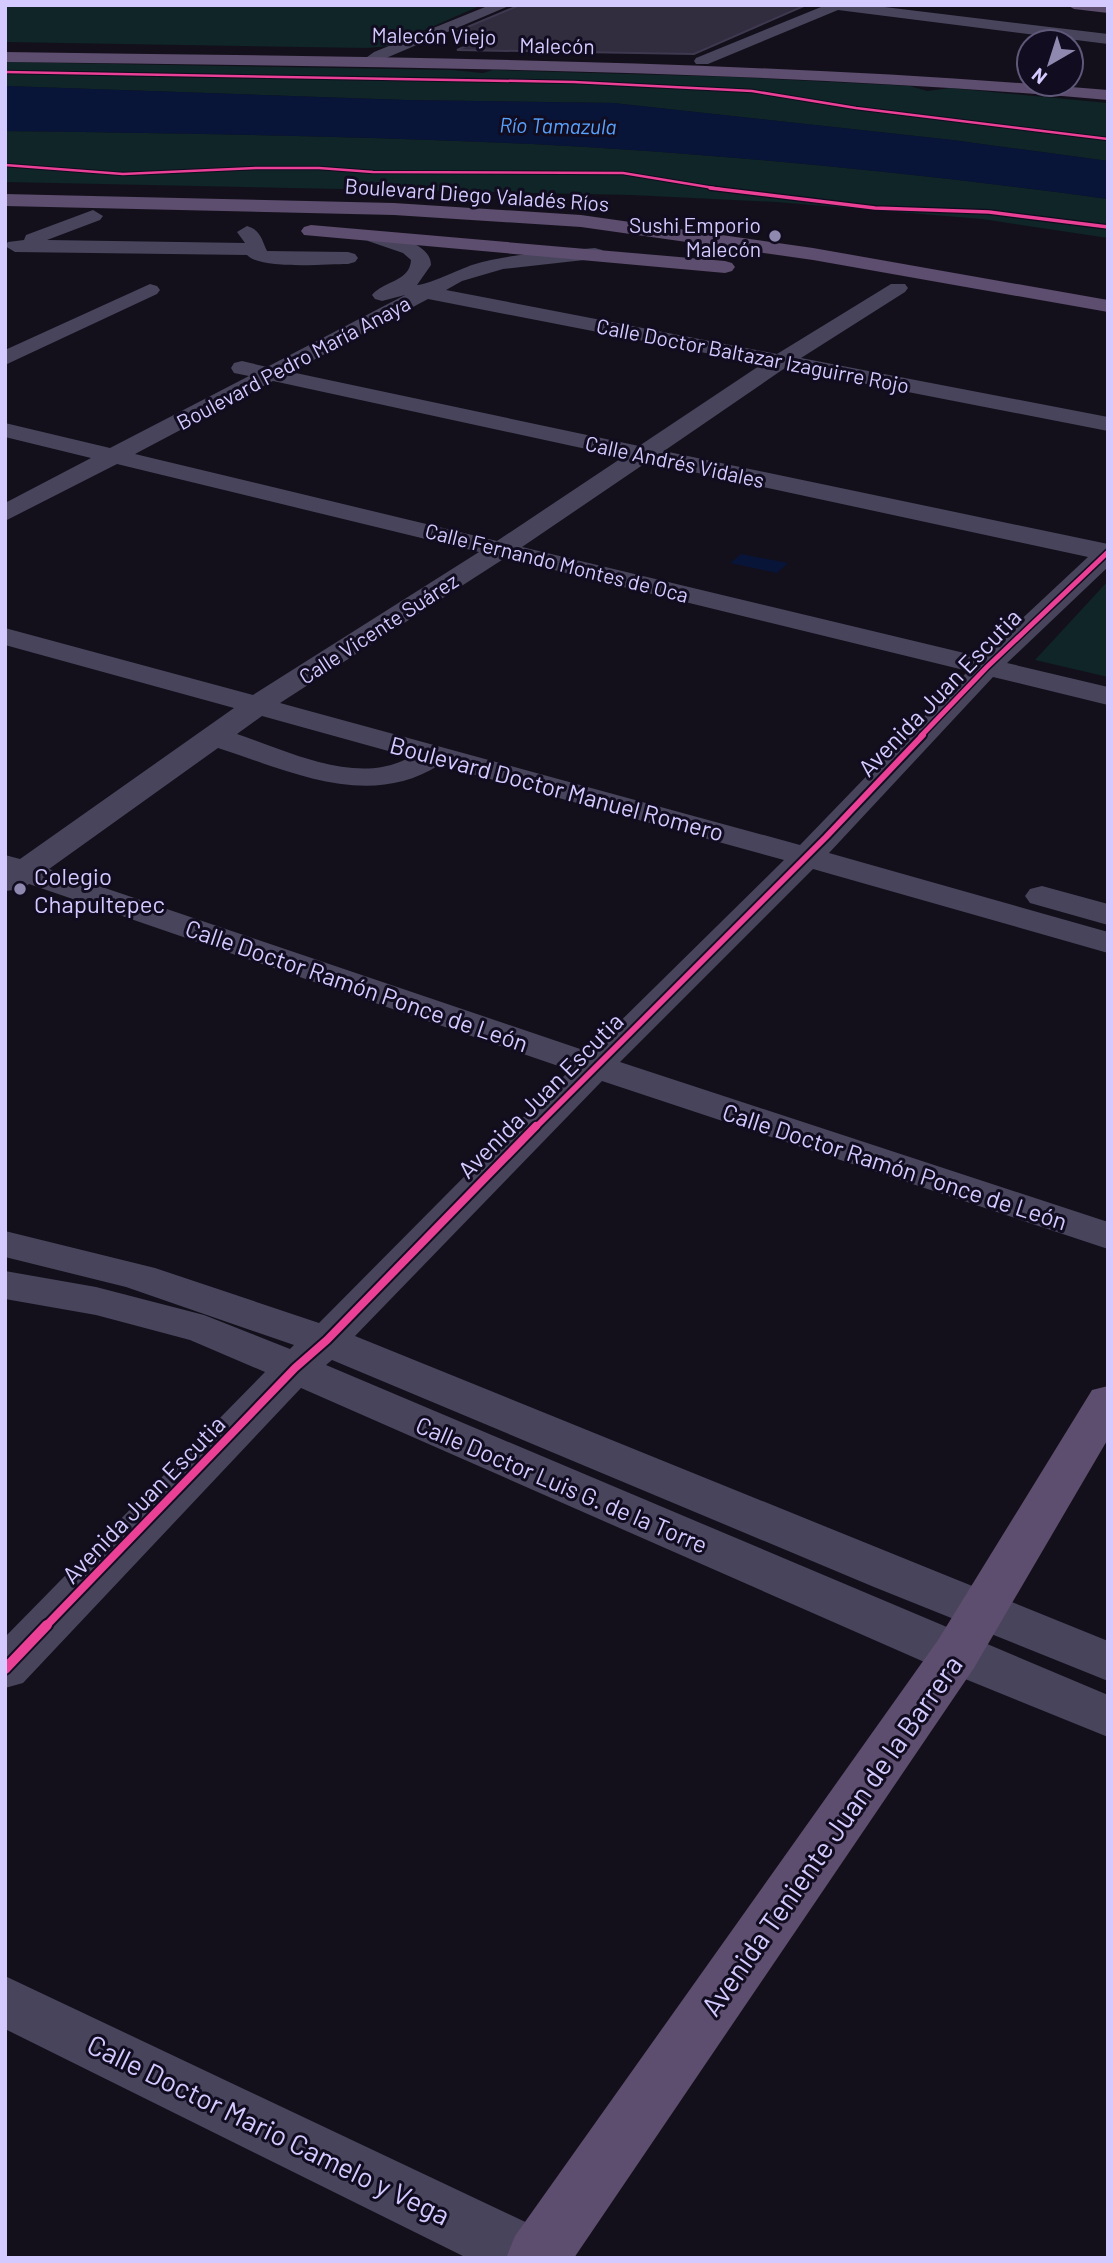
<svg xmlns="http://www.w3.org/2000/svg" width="1113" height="2263" viewBox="0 0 1113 2263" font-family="Barlow,sans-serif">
<rect width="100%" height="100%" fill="#13101b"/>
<path fill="#0f2527" d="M5,5H482L388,46L367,48L5,42Z
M5,62L452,70L483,73L493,70L733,77L910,86L927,91L950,88L1108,103V161L952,140L613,103L405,100L5,86Z
M5,131C181,133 357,136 533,144C725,154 917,173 1108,199V238L982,219L776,202L631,195L5,182Z
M1108,581V677L1035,660Z"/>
<path fill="#081539" d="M5,86L405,100L613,103L952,140L1108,161V199C917,173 725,154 533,144C357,136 181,133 5,131Z
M741,554L788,563L777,573L730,563Z"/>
<path fill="#312c3e" stroke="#3f3950" stroke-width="2" d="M520,5H806L694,54L457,50L485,38L453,33Z"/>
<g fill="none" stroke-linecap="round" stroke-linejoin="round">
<path fill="#48445c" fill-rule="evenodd" d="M490,5H511L386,58L373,66H361L359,63L374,52Z
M826,5H868L1108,34V44L838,10L708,64H696L694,61L696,58Z
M93,210L103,216L100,220L47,240L245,243L237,232L247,226C261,230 262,241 267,251L348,252L355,254L358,258L355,262L348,264C326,264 261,270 247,255L15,252L5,246L8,242L24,240L26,235Z
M375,231C393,236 431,243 431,265L417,285C424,286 461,269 472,265C512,253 554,252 595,248L602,250L605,254L602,258L503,269L462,281L446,290L777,354L891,284H905L908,288L905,292L801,358L1108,417V431L785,368L664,451L1108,544V567L1007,663L1108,687V705L993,677L829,853L1108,932V953L813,869L620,1062L1108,1222V1249L602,1081L355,1336L1108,1641V1681L874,1587L332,1360L326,1365L1108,1695V1737L938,1668L301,1388L23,1683L5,1688V1637L265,1372L190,1340L96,1315L5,1299V1271L96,1287L204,1315L290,1349L294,1345L126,1287L5,1257V1231L155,1268L319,1323L570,1070L29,884L22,889L5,891V855L20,859L234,708L5,645V628L253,695L479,552L117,464L5,521V503L91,458L5,437V423L110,448L249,376L234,373L231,368L234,363L242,361L267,367L405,295L382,301L375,299L372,295C383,281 410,282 411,260L403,253L368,241L365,237L368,233ZM428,299L762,364L639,446L291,372ZM273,381L623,457L497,541L135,454ZM647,462L1088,557L981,657L522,547ZM505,558L968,671L800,845L280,703ZM262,716L410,757C358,787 289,751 237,734ZM218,748C289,771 369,810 439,765L784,860L589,1052L49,869Z
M150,284L157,286L160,290L157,294L5,365V350Z
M1042,886L1108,904V925L1030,903L1025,896L1030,889Z
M5,1976L555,2236L564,2258H467L5,2029Z"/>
<path fill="#5d4d6e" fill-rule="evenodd" d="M1067,5H1108V13L1074,9Z
M5,52C373,57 742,59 1108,90V100C741,68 373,67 5,62Z
M5,194L394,203L581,215L813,248L1108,300V312L813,260L581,227L394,215L5,206Z
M311,225L725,261L732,263L735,267L732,271L725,273L304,235L301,231L304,227Z
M1108,1386V1439L974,1668L574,2258H506L515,2236L938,1640L1092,1390Z"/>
<g stroke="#110c1f" stroke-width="4.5">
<path id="cycleway-far5" d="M5,72L574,82L752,91L856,108L1108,139
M5,165L123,174L256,168H319L373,172L623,173L720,189"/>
</g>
<g stroke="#110c1f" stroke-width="6">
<path id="cycleway-far4" d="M710,188L875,208L989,212L1108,227"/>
</g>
<g stroke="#110c1f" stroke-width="8">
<path id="cycleway-far3" d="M921,736L987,667L1108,552"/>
</g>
<g stroke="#110c1f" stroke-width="10">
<path id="cycleway-far2" d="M535,1128L826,837L923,735"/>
</g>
<g stroke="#110c1f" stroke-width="12">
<path id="cycleway-far1" d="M45,1627L295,1368L327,1340L536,1126"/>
</g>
<g stroke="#110c1f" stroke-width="14">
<path id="cycleway" d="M5,1669L47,1625"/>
</g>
<use href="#cycleway-far5" stroke="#ea4096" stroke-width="2.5"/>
<use href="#cycleway-far4" stroke="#ea4096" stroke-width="3.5"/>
<use href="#cycleway-far3" stroke="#ea4096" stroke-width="5"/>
<use href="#cycleway-far2" stroke="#ea4096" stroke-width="6"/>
<use href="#cycleway-far1" stroke="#ea4096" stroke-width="8"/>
<use href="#cycleway" stroke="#ea4096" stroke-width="10"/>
</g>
<g fill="#9089af" stroke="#110c1f" stroke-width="2.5">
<circle cx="775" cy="236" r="7"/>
<circle cx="20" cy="889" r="7"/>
</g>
<g text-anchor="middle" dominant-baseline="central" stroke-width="6" stroke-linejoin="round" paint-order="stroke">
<g font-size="21" fill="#d4caff" stroke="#110c1f">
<text transform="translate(434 35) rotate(1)">Malecón Viejo</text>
<text transform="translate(557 45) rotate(1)">Malecón</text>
<text transform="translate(477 194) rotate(4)">Boulevard Diego Valadés Ríos</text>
<text transform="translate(753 355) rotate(11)">Calle Doctor Baltazar Izaguirre Rojo</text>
<text transform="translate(293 362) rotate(-28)">Boulevard Pedro María Anaya</text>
<text transform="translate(675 461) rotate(12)">Calle Andrés Vidales</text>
<text transform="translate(557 562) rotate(14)">Calle Fernando Montes de Oca</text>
<text transform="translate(378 628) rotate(-33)">Calle Vicente Suárez</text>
</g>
<g font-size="21" font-style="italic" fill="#58a3ff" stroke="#110c1f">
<text transform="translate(558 125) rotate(1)">Río Tamazula</text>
</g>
<g font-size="21" fill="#d4caff" stroke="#110c1f" text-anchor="end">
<text x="761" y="224">Sushi Emporio<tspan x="761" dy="24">Malecón</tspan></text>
</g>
<g font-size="24" fill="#d4caff" stroke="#110c1f">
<text transform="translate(939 692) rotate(-46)">Avenida Juan Escutia</text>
<text transform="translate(557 788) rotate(15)">Boulevard Doctor Manuel Romero</text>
<text transform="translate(357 985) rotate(19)">Calle Doctor Ramón Ponce de León</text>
<text transform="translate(540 1095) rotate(-45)">Avenida Juan Escutia</text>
<text transform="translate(895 1166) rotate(18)">Calle Doctor Ramón Ponce de León</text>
<text transform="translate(562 1484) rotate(23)">Calle Doctor Luis G. de la Torre</text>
<text transform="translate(143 1499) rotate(-46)">Avenida Juan Escutia</text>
</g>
<g font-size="24" fill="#d4caff" stroke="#110c1f" text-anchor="start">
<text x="34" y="875">Colegio<tspan x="34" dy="28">Chapultepec</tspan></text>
</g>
<g font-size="28" fill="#d4caff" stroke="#110c1f">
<text transform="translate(831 1835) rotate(-55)">Avenida Teniente Juan de la Barrera</text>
<text transform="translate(269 2129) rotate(26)">Calle Doctor Mario Camelo y Vega</text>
</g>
</g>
<rect width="1113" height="2263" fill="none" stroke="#d4caff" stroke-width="14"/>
<g transform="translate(1050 63) rotate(219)"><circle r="33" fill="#110c1f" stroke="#5f5879" stroke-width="2"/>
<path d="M0-5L12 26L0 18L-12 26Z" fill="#9089af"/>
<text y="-10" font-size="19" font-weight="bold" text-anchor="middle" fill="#d4caff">N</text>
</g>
</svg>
